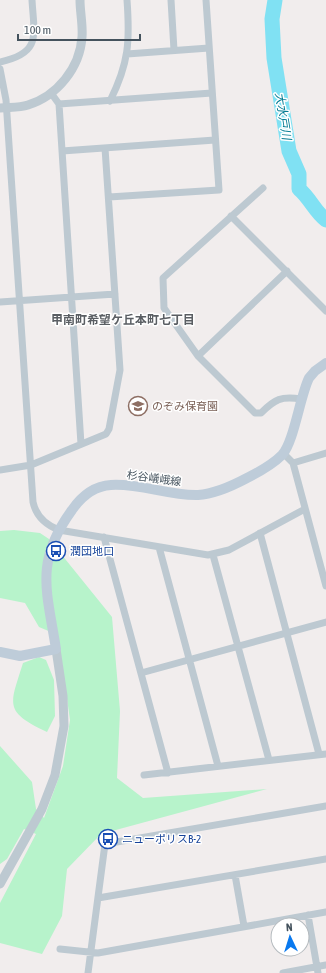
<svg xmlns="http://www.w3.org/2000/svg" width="326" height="973" viewBox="0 0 326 973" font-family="'Asap Condensed','Noto Sans JP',sans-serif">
<rect width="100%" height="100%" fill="#f1eded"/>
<path fill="#b7f3cb" d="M14,530L40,533L49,539L112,617L120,711L117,778L143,798L267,789L101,834L67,869L62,916L42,954L0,943V903L36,834L24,829L7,859L0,864V746L32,782L36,809L44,818L63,766L70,720L58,635L39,627L25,603L0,598V531Z
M39,657L46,660L54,680L55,716L47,732C3,711 10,705 23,663Z"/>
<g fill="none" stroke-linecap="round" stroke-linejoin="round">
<path stroke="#80e1f3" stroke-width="15" d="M275,0L272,19L274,58L289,151L299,174V189C310,198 315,212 326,220"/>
<path stroke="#bdc9d1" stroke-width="7" d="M171,0L174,50
M127,54L209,48
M0,62C42,53 34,35 32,0
M0,69L6,100L33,502C36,516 46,525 59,530L208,555L229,550L305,509
M51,93L59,104L212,93
M110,101C129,63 130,41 127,0
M59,104L81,444
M62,151L215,140
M263,188L163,278L164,308L198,356L255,413H261C275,399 281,396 301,399
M109,197L219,190L206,0
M231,216L326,311
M0,302L115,294
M198,356L287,271
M283,453L293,463L326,586
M293,463L326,453
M0,470L31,465L106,434L109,429L120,370L105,148
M260,533L319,754
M104,537L168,773
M159,547L218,766
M213,555L269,760
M141,673L326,622
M144,775L326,754
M235,875L244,926
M98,898L326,859
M308,915L318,973
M60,949L98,953L326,912
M88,973L105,844L326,806
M283,973L326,965"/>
<path stroke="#bdc9d1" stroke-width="9" d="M0,108C9,107 19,108 28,105C57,96 80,68 82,37C83,25 80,12 80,0
M0,884L42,809L55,775L64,726L63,696L56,649"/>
<path stroke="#beccd9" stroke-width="10" d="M0,652L20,656L56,649C47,591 34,562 72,510C81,497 94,486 111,485C140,483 169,496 198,495C215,494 232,486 247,478C259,472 272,465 282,455C294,442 300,396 309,378L315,371L326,363"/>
</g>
<defs>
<g id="school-ring" transform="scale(1)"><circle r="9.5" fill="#fff" stroke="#8d6e63" stroke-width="1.5"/><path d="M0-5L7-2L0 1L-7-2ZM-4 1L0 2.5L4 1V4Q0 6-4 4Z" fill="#8d6e63"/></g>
<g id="bus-ring" transform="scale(1)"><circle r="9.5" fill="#fff" stroke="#1a4fb4" stroke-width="1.5"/><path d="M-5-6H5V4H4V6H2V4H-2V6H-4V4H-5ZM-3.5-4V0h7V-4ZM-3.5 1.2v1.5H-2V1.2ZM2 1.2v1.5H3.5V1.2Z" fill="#1a4fb4"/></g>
</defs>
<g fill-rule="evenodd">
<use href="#school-ring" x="138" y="406"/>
<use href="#bus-ring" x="56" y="551"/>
<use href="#bus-ring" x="108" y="839"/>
</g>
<g text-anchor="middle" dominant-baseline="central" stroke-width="3" stroke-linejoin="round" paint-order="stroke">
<g font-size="11" fill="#785e54" stroke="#fff" text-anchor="start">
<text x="152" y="406">のぞみ保育園</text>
</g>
<g font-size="11" fill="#44525d" stroke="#fff">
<text transform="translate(154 478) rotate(8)">杉谷嶬峨線</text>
</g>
<g font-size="11" fill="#164399" stroke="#fff" text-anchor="start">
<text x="70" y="551">潤団地口</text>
<text x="122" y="839">ニューポリスB-2</text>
</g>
<g font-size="12" font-style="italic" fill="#037c93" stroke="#fff">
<text transform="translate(283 116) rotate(81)">大水戸川</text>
</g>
<g font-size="12" font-weight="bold" fill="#5a5e63" stroke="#fff">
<text x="123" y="320">甲南町希望ケ丘本町七丁目</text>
</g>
</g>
<g transform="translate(290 937) rotate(356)"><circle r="19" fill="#ffffff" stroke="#b4babe"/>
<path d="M0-3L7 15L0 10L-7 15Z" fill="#0979ef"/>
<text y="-6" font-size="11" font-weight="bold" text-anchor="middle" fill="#44525d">N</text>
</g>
<path d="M18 34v6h122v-6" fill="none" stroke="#44525d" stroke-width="2"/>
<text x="24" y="34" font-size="12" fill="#44525d" stroke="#ffffff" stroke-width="3" paint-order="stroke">100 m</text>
</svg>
